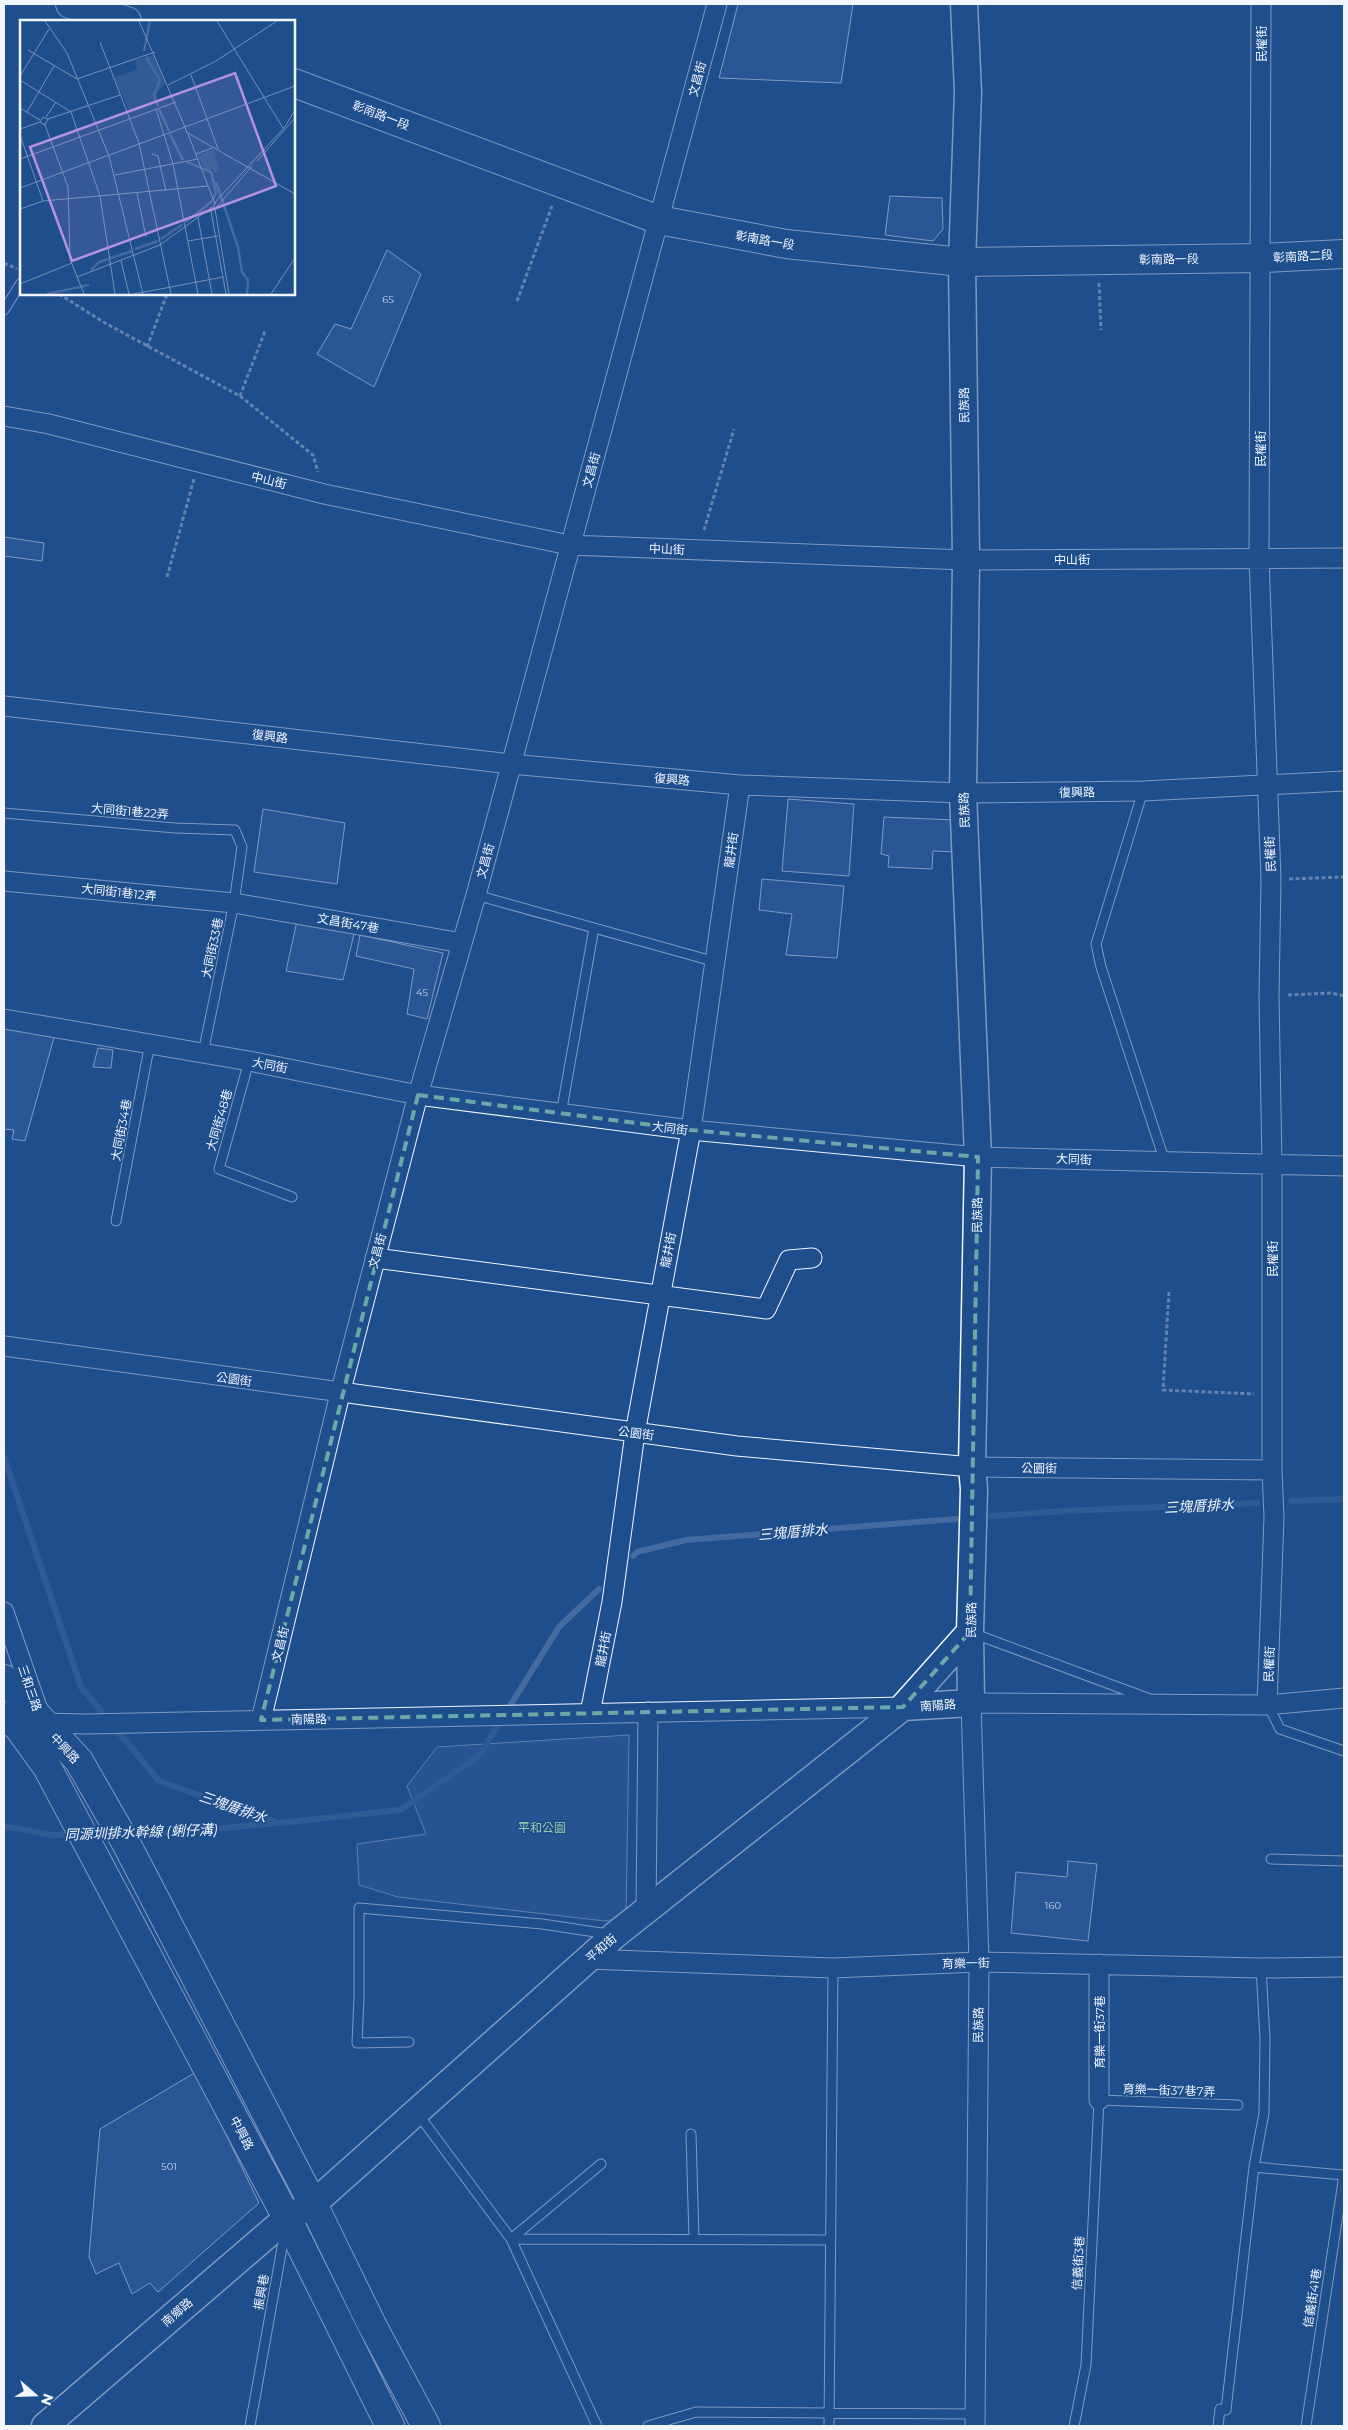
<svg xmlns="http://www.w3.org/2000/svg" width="1348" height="2430" viewBox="0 0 1348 2430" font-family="Montserrat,'Noto Sans TC',sans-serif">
<rect width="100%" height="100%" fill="#1f4e8c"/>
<path fill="#305b95" stroke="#a8bbd7" d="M629,1735L626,1917L605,1921L398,1897L359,1885L357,1844L426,1834L407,1786L437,1747Z"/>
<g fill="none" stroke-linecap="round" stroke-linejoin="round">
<path stroke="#446ba0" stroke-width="6" d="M4,1457L81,1687L159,1781L279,1823L400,1810L479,1756L559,1627L599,1589
M1291,1501L1344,1499
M992,1516L1064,1511L1257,1503
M633,1556L637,1552L686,1540L956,1519
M4,1826L52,1835H74
M129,1834L173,1833L276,1823"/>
</g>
<path fill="#3563a3" stroke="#f2f6ff" d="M738,4H853L841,83L719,78Z
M890,196L942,198L943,229L933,241L885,235Z
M387,250L421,274L374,387L317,354L335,324L351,329Z
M4,537L44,543L42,561L4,556Z
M788,799L854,804L849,876L782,871Z
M263,809L345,823L337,884L254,872Z
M884,817L955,820V852L933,851L932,869L888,867L889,856L881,854Z
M762,879L844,886L837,958L786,955L792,914L759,910Z
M297,921L354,934L343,980L286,971Z
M360,935L443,953L427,1019L407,1014L414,969L356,956Z
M4,1026L55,1034L25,1141L12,1139L14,1130L4,1129Z
M98,1048L113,1050L111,1068L93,1067Z
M1068,1861L1097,1864L1088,1941L1011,1933L1016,1872L1067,1877Z
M196,2072L259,2203L158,2292L150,2283L132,2294L119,2263L96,2274L89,2257L100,2129Z"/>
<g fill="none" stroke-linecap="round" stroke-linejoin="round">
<g stroke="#f2f6ff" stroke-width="11">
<path id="service" d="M4,310L21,283
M1143,791L1096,944L1101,967L1165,1162
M4,813L175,828L235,830L242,847L234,903L203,1053
M476,895L716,962
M249,1061L219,1169L292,1197
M561,1114L594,928
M116,1221L150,1043
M972,1633L1150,1699
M1268,1705L1280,1729L1344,1751
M1271,1859L1344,1861
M409,2042L357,2043L359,1998V1908L542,1924L608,1934
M418,2114L511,2239L597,2426
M691,2134L694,2239
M601,2164L511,2239L831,2240
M1254,2167L1264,2113L1265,2038L1261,1968
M250,2426L285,2231
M648,2426L696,2412L975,2414
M829,2426L833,1968
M1074,2426L1086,2365L1099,2100L1238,2105
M1218,2426L1220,2409L1226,2410L1254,2167L1343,2175
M1306,2426L1344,2175"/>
</g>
<g stroke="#f2f6ff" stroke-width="21">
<path id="minor" d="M1261,4L1259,558L1271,879L1269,996L1272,1165V1470L1274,1517L1267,1705
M4,416L49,424L324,494L569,545L966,560L1344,558
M4,706L511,764L740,785L963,793L1143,791L1344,781
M4,881L234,903L462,943
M4,1019L249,1061L418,1095L691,1130L978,1157L1344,1166
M375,1258L766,1309L789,1260L812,1258
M4,1346L737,1446L972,1467L1272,1470
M4,1612L38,1710
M590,1713L612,1602L635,1433L691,1130L740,785
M261,1720L340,1394L418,1095L476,895L717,4
M39,1723L87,1724L903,1707
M646,1911L648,1712
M587,1959L833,1968L979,1962L1261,1968L1344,1967
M1099,1964V2100
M975,2426L979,1962L971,1703L1267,1705L1344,1698"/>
</g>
<g stroke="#f2f6ff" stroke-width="29">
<path id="secondary" d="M903,1707L971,1703L970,1632L974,1489L972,1467L978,1157L963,793L966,560L962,262L968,92L964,4
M45,2426L287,2218L313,2204L615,1935L903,1707L970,1632"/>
</g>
<g stroke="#f2f6ff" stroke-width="30">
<path id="primary" d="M70,4L127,21
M294,83L659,220L786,244L962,262L1262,258L1344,254
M4,1679L79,1761L126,1843L313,2204L372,2325L426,2426
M4,1716L18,1727L47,1767L287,2218L390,2426"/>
</g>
<path stroke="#b3c4dc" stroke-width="3" stroke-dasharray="4 2.5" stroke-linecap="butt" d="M4,263L17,269
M1099,283L1101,330
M59,294L105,323L240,396L313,455L318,472
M517,301L552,206
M147,347L167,294
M240,396L265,331
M704,530L734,429
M167,577L194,479
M1289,879L1344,877
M1288,995L1331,993L1344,996
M1169,1292L1163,1390L1254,1394"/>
<use href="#service" stroke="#1f4e8c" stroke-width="9"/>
<use href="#minor" stroke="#1f4e8c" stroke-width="19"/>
<use href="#secondary" stroke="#1f4e8c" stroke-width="26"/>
<use href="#primary" stroke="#1f4e8c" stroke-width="28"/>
</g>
<path d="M0 0H1348V2430H0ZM418,1095L691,1130L978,1157L970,1632L903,1707L261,1720Z" fill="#1f4e8c" fill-opacity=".55" fill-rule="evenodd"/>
<path fill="none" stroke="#6aa9a8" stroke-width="4" stroke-dasharray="10 6" stroke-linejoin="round" d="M418,1095L691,1130L978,1157L970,1632L903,1707L261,1720Z"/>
<g text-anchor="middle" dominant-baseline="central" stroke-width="4" stroke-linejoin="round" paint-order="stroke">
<g font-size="10" fill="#c3d1e8">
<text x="388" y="299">65</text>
<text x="422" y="992">45</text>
<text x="1053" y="1905">160</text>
<text x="169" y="2166">501</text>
</g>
<g font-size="12" fill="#f2f6ff" stroke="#1f4e8c">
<text transform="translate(1261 44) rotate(-90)">民權街</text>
<text transform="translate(697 79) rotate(-75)">文昌街</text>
<text transform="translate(381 115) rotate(21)">彰南路一段</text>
<text transform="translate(765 240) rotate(10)">彰南路一段</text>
<text transform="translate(1303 256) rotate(-3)">彰南路二段</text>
<text transform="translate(1169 259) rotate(-1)">彰南路一段</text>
<text transform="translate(964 405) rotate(-91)">民族路</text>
<text transform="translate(1260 449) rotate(-90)">民權街</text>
<text transform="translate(591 470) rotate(-75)">文昌街</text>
<text transform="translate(269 480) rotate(14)">中山街</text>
<text transform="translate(667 549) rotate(2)">中山街</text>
<text x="1072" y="559">中山街</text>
<text transform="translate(270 736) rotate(7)">復興路</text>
<text transform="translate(672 779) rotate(5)">復興路</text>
<text transform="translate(1077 792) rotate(-1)">復興路</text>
<text transform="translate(964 810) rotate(-92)">民族路</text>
<text transform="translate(130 811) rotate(5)">大同街1巷22弄</text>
<text transform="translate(731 850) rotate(-82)">龍井街</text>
<text transform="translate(1270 854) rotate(-93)">民權街</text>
<text transform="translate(485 861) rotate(-75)">文昌街</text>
<text transform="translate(119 892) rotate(6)">大同街1巷12弄</text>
<text transform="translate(348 923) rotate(10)">文昌街47巷</text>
<text transform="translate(212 948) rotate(-78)">大同街33巷</text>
<text transform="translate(270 1065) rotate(11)">大同街</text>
<text transform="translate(219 1120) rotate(-74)">大同街48巷</text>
<text transform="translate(670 1128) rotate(7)">大同街</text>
<text transform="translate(121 1130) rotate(-79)">大同街34巷</text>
<text transform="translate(1074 1159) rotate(2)">大同街</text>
<text transform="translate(977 1215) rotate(-89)">民族路</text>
<text transform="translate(668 1250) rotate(-79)">龍井街</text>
<text transform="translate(377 1251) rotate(-75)">文昌街</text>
<text transform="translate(1272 1259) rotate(-90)">民權街</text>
<text transform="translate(234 1379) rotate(8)">公園街</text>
<text transform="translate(636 1433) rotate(7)">公園街</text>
<text transform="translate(1039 1468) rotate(1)">公園街</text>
<text transform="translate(971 1620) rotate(-89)">民族路</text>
<text transform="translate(280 1644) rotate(-76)">文昌街</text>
<text transform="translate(603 1649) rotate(-79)">龍井街</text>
<text transform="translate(1269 1664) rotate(-88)">民權街</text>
<text transform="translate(30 1688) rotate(71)">三和三路</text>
<text transform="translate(938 1705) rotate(-4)">南陽路</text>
<text transform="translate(309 1719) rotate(-1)">南陽路</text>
<text transform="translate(65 1748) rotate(47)">中興路</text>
<text transform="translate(601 1948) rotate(-41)">平和街</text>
<text transform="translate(966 1963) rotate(-1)">育樂一街</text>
<text transform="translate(978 2025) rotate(-89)">民族路</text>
<text transform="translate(1099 2032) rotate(-90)">育樂一街37巷</text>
<text transform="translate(1169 2090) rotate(2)">育樂一街37巷7弄</text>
<text transform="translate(242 2133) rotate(62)">中興路</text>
<text transform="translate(1078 2263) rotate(-87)">信義街3巷</text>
<text transform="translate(261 2292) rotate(-80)">振興巷</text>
<text transform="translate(1312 2298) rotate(-81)">信義街41巷</text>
<text transform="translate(177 2312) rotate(-41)">南鄉路</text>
</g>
<g font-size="12" fill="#97c8a6" stroke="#1f4e8c">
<text x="542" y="1827">平和公園</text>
</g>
<g font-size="14" font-style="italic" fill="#f2f6ff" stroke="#1f4e8c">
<text transform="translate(1199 1506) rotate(-3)">三塊厝排水</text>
<text transform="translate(793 1532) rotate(-5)">三塊厝排水</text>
<text transform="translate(233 1807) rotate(19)">三塊厝排水</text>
<text transform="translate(141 1832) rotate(-2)">同源圳排水幹線 (蜊仔溝)</text>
</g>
</g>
<g transform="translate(20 20)">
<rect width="275" height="275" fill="#1f4e8c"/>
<path d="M134,35L145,63L137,73V81L109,90L94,57L117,50L115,40ZM194,129L199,149L196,154L193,149L185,151L178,135Z" fill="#305b95"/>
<path fill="none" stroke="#446ba0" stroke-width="2.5" d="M124,31L130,1M126,37L140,60L134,75L138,86M139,89L149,111M150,114L163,140M196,162L218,227L222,252L228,260L227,274M166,202L191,182L196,173L191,152L167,142M141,219L163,204M115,229L138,221M71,250L79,242L112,231M27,274L69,265"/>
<path fill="none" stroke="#7391ba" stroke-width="1" d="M25,1L47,33L89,136L123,274M119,1L165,107L275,66M197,1L263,108M80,22L119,123L151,274M8,30L57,59L135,32M171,55L198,129M0,56L29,9M0,60L51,92L80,176L95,274M148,65L196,41L257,1M0,88L20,100M136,89L153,144L178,274M7,92L34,46M26,97L36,82M28,99L100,75M25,105L28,99L23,97L20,102L25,105L48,167L50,239L64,274M0,109L20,102M166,112L275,174M168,114L195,184M0,115L23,181M132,134L138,136L146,171M176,134L192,128M0,139L156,82M237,141L275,98M95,155L178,139M0,168L165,107L167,113M117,173L126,217M0,189L23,181L188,166M178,198L192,274M168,221L198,216M101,241L109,274M57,257L140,225L192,187M0,264L52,243M114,274L203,257M206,274L191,191L197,180L264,108L275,90M209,274L195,189L232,146M251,274L275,238"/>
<path fill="#b691df" fill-opacity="0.15" stroke="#b691df" stroke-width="2.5" d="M215,53L256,166L52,241L10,127Z"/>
<rect width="275" height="275" fill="none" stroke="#f2f6ff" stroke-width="2.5"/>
</g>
<rect width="1348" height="2430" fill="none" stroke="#f2f6ff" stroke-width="10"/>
<g transform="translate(35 2395) rotate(110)" stroke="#1f4e8c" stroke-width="4" paint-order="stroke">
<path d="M0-4L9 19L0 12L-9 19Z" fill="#f2f6ff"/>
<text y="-8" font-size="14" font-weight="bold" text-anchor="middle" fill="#f2f6ff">N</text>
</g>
</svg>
